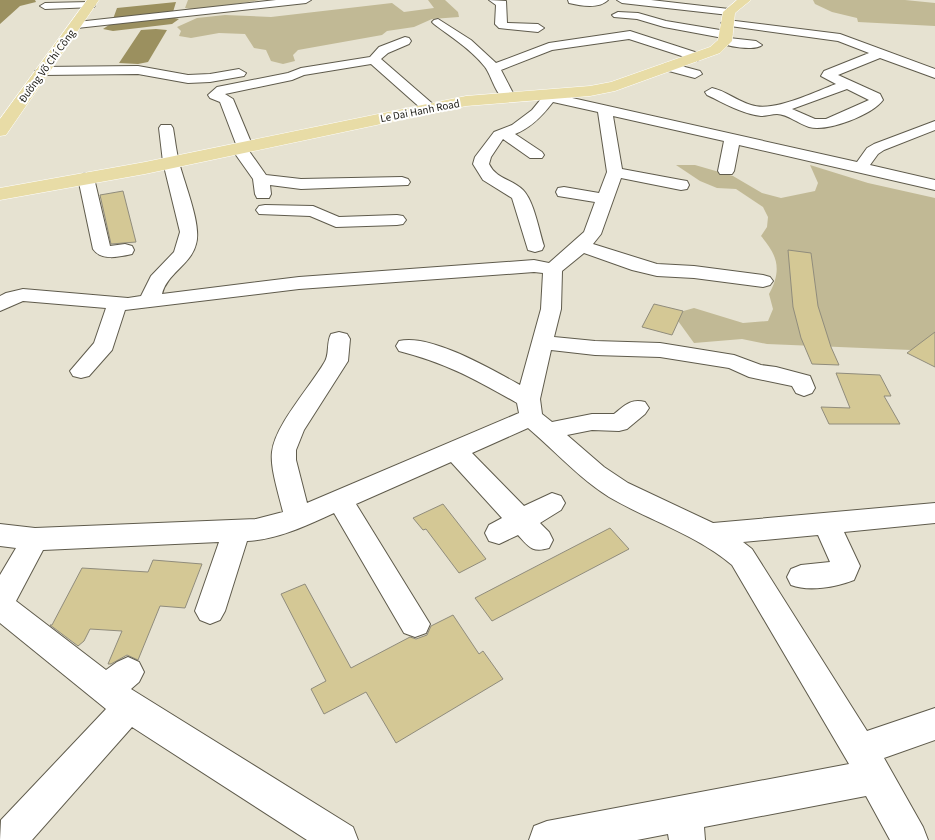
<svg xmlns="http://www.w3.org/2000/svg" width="935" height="840" viewBox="0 0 935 840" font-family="'Source Sans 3',sans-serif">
<rect width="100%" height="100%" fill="#e6e2d1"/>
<path fill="#c1b995" d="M188,0H260L196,10L185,8Z
M428,0H445L458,12L459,17L432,19L414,27L387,31L382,35L298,50L293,55L295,61L283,64L271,61L266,50L254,48L245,34L219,33L191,38L179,36L181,31L177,27L197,18L225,15L271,17L392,3L404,12L434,8Z
M813,0H905L935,3V26L858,22L857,18L832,12L815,4Z
M676,165H695L733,176L762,193L781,198L815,191L818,183L810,165L868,183L935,198V351L767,344L742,339L694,343L673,314L694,308L743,323L768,321L773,309L769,294C782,270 778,256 761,236L767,227L768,217L763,207L736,189L717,188L700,181Z"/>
<path fill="#9b905f" d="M0,0H35L36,2L20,6L0,24Z
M176,2L173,12L113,19L117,8Z
M170,17L179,19L172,24L113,31L103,29L109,25Z
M156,29L167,30L148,62L138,64L119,63L141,30Z"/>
<path fill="#d4c895" stroke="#908c7c" d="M123,191L136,242L111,244L100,195Z
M788,250L811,253L818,306L831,347L839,365L812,364L801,338L793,307Z
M654,304L683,311L672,335L642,327Z
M935,332V367L907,353Z
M836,373L880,375L891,396H884L900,424H829L821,407L850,408Z
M443,504L486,559L459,573L426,529L423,530L413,518Z
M610,528L629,549L492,621L475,598Z
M153,560L202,564L185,608L160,606L138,660L127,655L111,664H108L122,631L90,629L84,641L78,646L50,625H52L82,568L148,572Z
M305,584L351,668L410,637L416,639L427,635L431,626L453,615L479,654L483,651L503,679L396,743L366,692L324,714L311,689L326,681L281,594Z"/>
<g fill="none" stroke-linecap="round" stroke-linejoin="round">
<g stroke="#5f5b4c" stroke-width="2">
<path id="minor" d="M276,0H311L306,3L77,28L71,25L77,22Z
M489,0L506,1L507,23L538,24L544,28L538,32L499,28L495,24L496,5Z
M568,0H608C599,9 581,6 569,3Z
M617,0H651L729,9L735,12L729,15L622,3Z
M90,2L94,3L95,5L94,7L45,9L40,6L45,3Z
M618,12L638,13L666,21L726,31L732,35L729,38L756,41L762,45C756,51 725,47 719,41L723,38L664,27L637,19L614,17L612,15Z
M438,19L471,40L496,63L549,43L630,31L701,54L703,57L697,61L629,39L552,50L501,70L515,97L508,101C496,98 492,76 485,67C472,50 451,37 434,24L432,22L434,20Z
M727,20L840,34L935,69V78L880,58L838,75L880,94L883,100C872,115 828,132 809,127C799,124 787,114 777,114C772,114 766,116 761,116C742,114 724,103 707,95L705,92L712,88C726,91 737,101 751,105C773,113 814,92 836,84L821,76L824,71L869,53L838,41L723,25L721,23ZM847,89L869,100L826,119H815L792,109Z
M405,37L409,38L411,41L409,44L388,53L381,59L434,105L436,108L434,111H424L371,64L304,75L292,80L225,94L233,99L253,147L249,151L266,175L301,179L402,177L408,179L410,182L408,185L301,189L270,185L271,194L269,198H257L255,194L253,179L231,148L236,144L220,102L210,98L208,95L217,87L288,73L301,68L370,57L379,47Z
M670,63L700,71L702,74L695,78L665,70L664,67L665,64Z
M138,66L188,75L210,74L239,69L246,73L244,76L210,82L188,83L138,74L42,75L35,71L42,67Z
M541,91L857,162L867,148L874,144L935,121V130L884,150L878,154L870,165L935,180V190L739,145L734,171L732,174H720L718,171L724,141L613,116L622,169L681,180L687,181L689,185L687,189L681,190L621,178L601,234L593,244L657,264L694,266L763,275L770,277L773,281L770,285L763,287L694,278L657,276L632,270L584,253L562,271L561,309L554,337L595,341L660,343L734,355L761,365L776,367L810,376L815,388L812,393L804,396L796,393L792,386L749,377L729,368L660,357L595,355L551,350L540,399L542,414L552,422L592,414H614C624,406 631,398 645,402L649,408L645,414L627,429L619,431L592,430L567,435L604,467L628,483L713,523L935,503V523L844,532L860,566L854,580C836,587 809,592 791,585L787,577L791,569L801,565L830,562L818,535L743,542L752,549L867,731L935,708V740L884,758L923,827L928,840H890L866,796L704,827L705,840H669L668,834L637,840H529L534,826L547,821L849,764L732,565C695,534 650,521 609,497C579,478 555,451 528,428L472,453L524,506L552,493L561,496L565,503L561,510L540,523L549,532L553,540L549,548C532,553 529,547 518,535L499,544L489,541L485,533L489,525L502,518L451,462L356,504L430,624L426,633L415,637L404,633L334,513C308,525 277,540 247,541L225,611L220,620L210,624L200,620L195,611L219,542L43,550L16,601L106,670L117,662L128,657L139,662L144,672L139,682L131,689L353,827L358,840H307L132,727L32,840H0L1,820L106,709L0,623V575L16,548L0,546V524L35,528L256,519L283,512C279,495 270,468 272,452C275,425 310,387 324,363C330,355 326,343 331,334L339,332L347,334L350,339L348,361L304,430L296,450V460L307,503L519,413L517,403C475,379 446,363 399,351L396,346L399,341C430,333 493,370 520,385L541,309L543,273L534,272L299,289L125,310L112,350L89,376L81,378L73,376L70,371L94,343L106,308L23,301L0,311V296L6,293L23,289L128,298L141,296L151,276L174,252L180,232L163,162L159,128L161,125H171L173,128C175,139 176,151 179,162C184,183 202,225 196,244C191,265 167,273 162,294L299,277L534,260L549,263L584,232L595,202L558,196L556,192L558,188L564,187L599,193L607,172L598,112L553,102C543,115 531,128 515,134L542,152L544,155L542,158H530L503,139L491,157L489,164C496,179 512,179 523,190C534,201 539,231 544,246L542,250L535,252L528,250L512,198L483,180L473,164L475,157L494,132L512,125L532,110L541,99L534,95Z
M86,173L92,175L94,178L110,246L125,244L132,246L134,250L132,254C119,257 101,261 93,249L78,178L80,175Z
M265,205L313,206L339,217L397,215L403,216L406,220L403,224L397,225L336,227L310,216L259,214L256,210L259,206Z"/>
</g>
<g stroke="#fff" stroke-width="1">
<path id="major" d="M87,0H99L6,135L0,136V119Z
M737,0H751L735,13L732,41L720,53L615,91L590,96L466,106L145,174L0,200V188L145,162L466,96L590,86L611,82L710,47L718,40L723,12Z"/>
</g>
<use href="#minor" fill="#fff" fill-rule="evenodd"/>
<use href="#major" fill="#e8dca6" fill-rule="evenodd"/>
</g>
<g text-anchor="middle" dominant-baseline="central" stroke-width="4" stroke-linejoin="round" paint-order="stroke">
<g font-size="11" fill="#21201a" stroke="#fff">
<text transform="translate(47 66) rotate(-54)">Đường Võ Chí Công</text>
<text transform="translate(420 111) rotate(-11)">Le Dai Hanh Road</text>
</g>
</g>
</svg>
